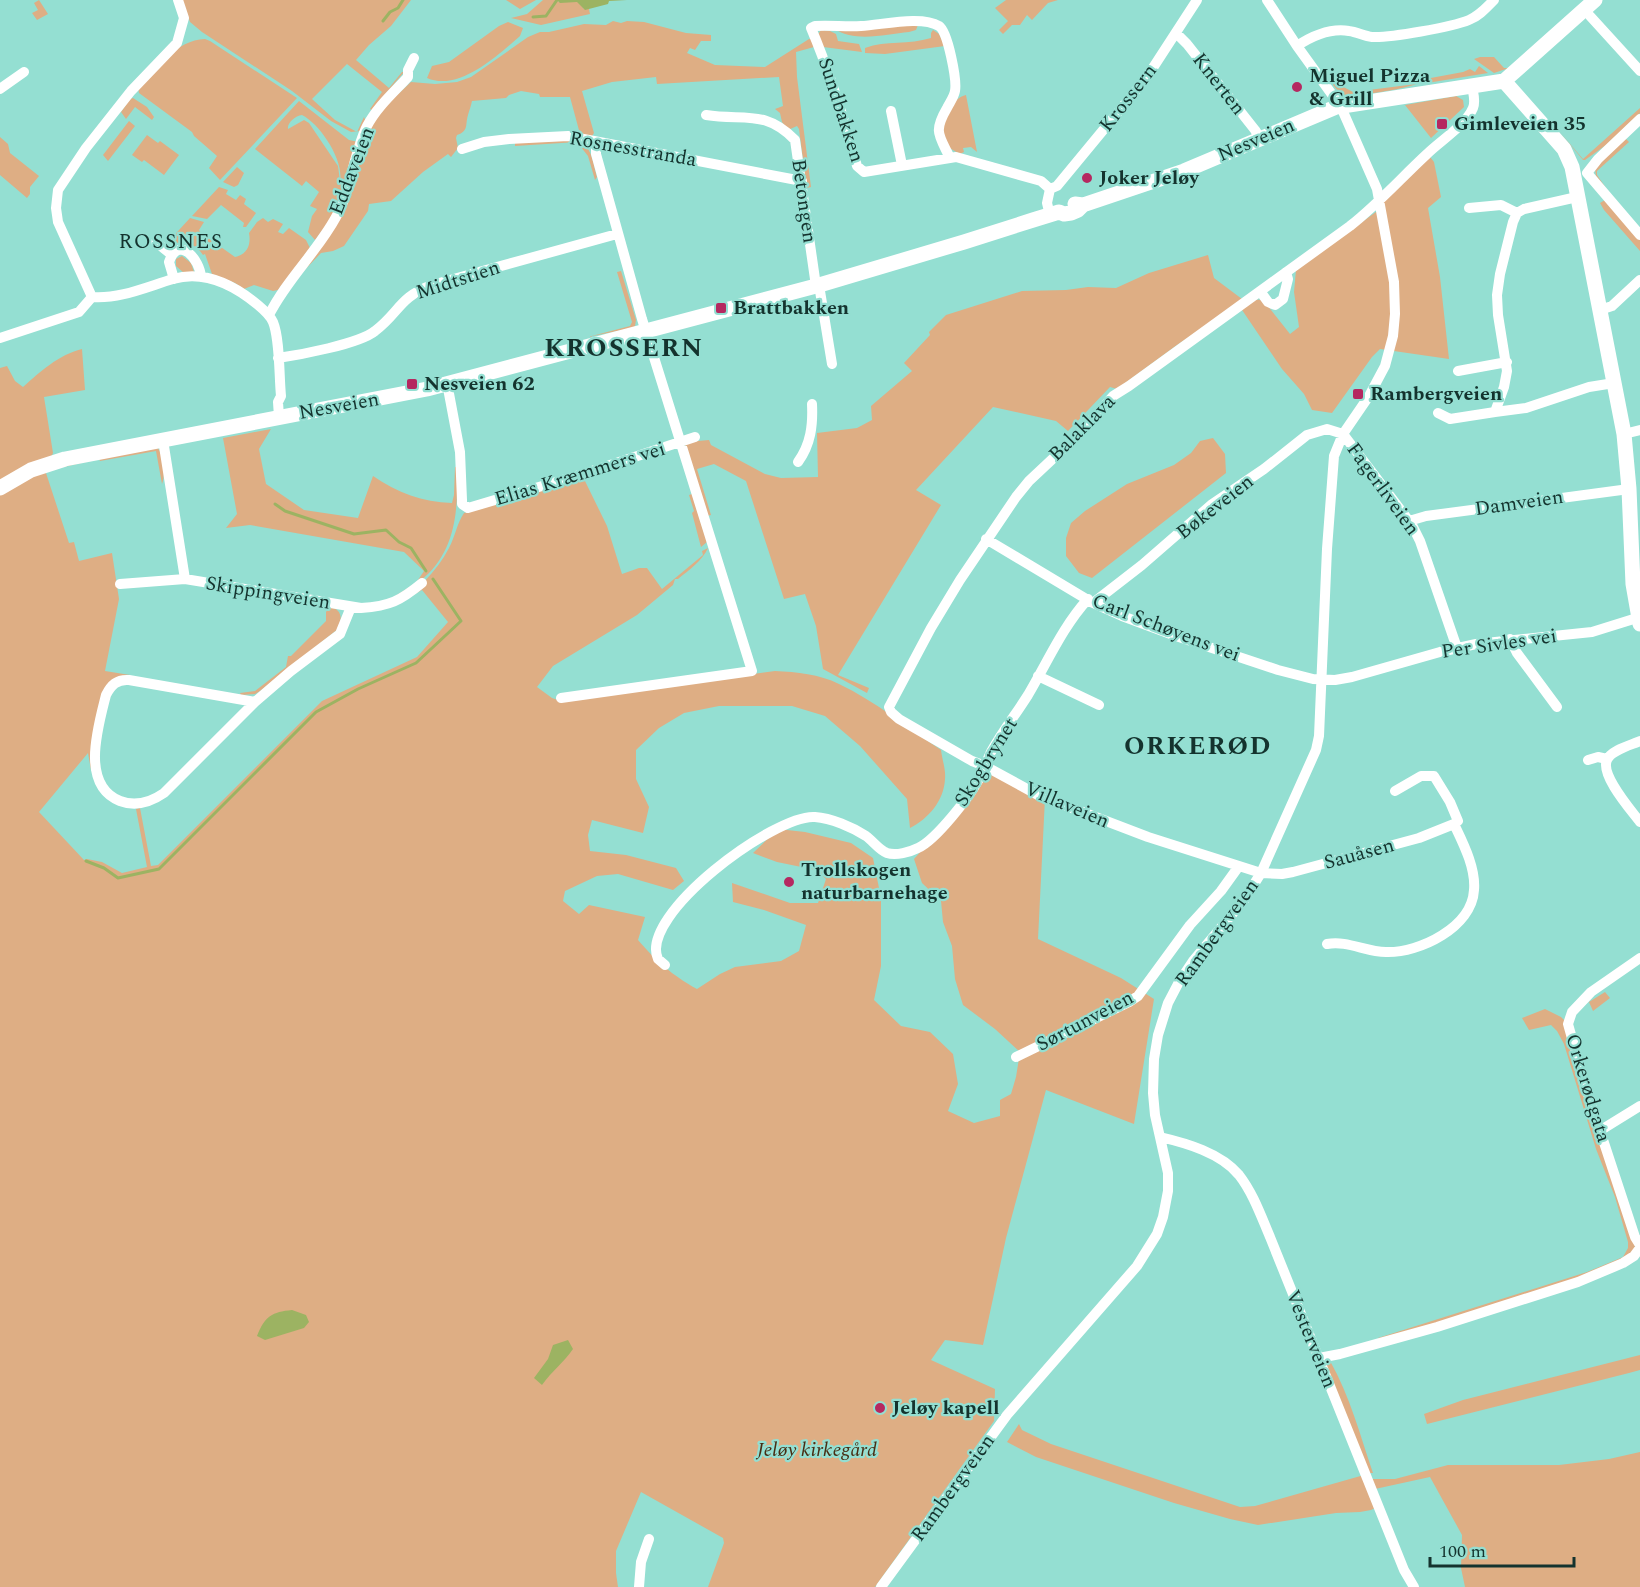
<svg xmlns="http://www.w3.org/2000/svg" width="1640" height="1587" viewBox="0 0 1640 1587" font-family="Spectral,serif">
<rect width="100%" height="100%" fill="#94dfd2"/>
<path fill="#deae84" fill-rule="evenodd" d="M39,0L48,14L37,20L32,13L38,10L34,3Z
M182,0H411L391,26L369,45L356,60L389,88L402,72H404L372,110L370,109L382,92L347,64L312,99L335,120L357,132L364,117L366,122L360,131L351,132L331,121L292,91L202,32L190,22Z
M506,0H536L520,9Z
M543,0H557L559,2L578,0L584,9H589L590,14L541,25L511,18L527,14Z
M1006,0H1058L1048,3L1032,20L1027,15L1020,25H1012L1003,34L999,30L1008,21L995,8Z
M613,21L621,23L627,21L644,22L686,33L711,35V41H701L695,50L690,48L687,53L715,65L765,67L809,39H811L814,47L796,52L797,77L811,187L807,188L806,183L799,129L797,126L788,130L782,122L780,113L775,109L783,106L779,77L657,84L656,77L612,82L582,91L594,133L592,136L580,134L570,97H540L539,94L521,91L509,95L506,98L472,101C471,106 469,111 468,115C465,125 469,131 457,135L456,138L458,148L451,157L448,154L423,172L391,201L369,204L368,211L344,246L333,251L321,253L296,279L331,232L363,142L379,112L411,82L435,84L457,82L471,77L528,37L540,32H549L584,24L606,25Z
M508,22L523,28L520,36C498,55 459,92 427,78L432,66L449,62L499,26Z
M918,25L916,30L909,32C887,34 855,43 835,29Z
M821,30L830,31L836,34L838,41L859,44L862,52L823,47L818,34Z
M933,30L939,34L945,46L885,54L865,53V48C886,40 909,45 931,38V33Z
M205,39L210,41L297,98L220,180L209,168L217,156L194,136L192,132L139,93L138,87C157,68 176,40 205,39Z
M1480,57H1494L1504,68H1509L1494,73L1474,59Z
M1479,66L1488,73L1427,83L1420,80L1463,72L1470,69L1475,72Z
M1334,82L1353,92L1416,84C1409,88 1351,98 1344,95C1339,93 1336,88 1333,85Z
M966,95L977,152L971,147L963,148L964,152L960,154C955,151 948,148 945,142C939,126 949,99 966,95Z
M1456,96L1463,100L1464,107L1431,138L1405,105Z
M133,98L147,107L154,117L152,120L135,107L126,119L121,112L130,99Z
M299,101L349,140L359,142L337,211L315,240L308,232L312,216L317,209L310,206L319,192L306,181L302,186L255,149ZM302,115C320,124 344,160 340,181L338,166L309,123L304,120L288,129C287,123 295,116 302,115Z
M1640,108V113L1606,145L1585,160H1583L1559,131L1583,159Z
M129,121L135,126L108,161L103,155Z
M147,135L158,143L160,141L179,155L164,175L144,160L142,162L132,155Z
M0,137L8,144L10,153L39,176L30,187V194L27,198L0,175Z
M1625,138L1629,142L1597,171V175L1608,191L1596,176L1595,168Z
M560,141C566,141 574,140 580,142C592,146 594,167 597,177L595,180L588,156L577,142L515,146V142Z
M1427,153L1434,162L1441,197L1428,208L1440,277L1449,359L1380,349L1372,357L1332,413L1312,410L1304,394L1282,369L1238,304L1177,345L1117,389L1110,387L1068,431L1056,421L993,407L916,490L941,505L838,675L869,688L867,693L823,669L816,626L805,594L784,599L746,481L714,464L697,469L711,515L707,516L685,444L687,442L709,440L711,445L765,474L781,478L818,477L817,433L857,428L872,420L871,406L912,371L904,363L930,335L929,332L946,315L1022,291L1066,290L1088,287L1116,288L1149,273L1208,255L1214,278L1242,299L1263,300L1290,334L1299,327L1294,292L1296,270L1380,209L1379,200Z
M237,167L244,173L238,185L234,187L223,182Z
M219,187L228,190L226,194L236,200L240,195L246,199L244,204L256,213L246,227H243L244,223L221,205L207,219L192,216Z
M1605,200L1640,240V251L1604,210L1600,203Z
M190,218L204,222L199,230L201,233L235,257C248,254 251,244 249,233L257,222L263,218L268,222L273,219L283,224L278,232L283,234L289,228L306,240L310,248L278,290L273,291L254,285L244,289L235,283L212,274L205,254L203,255C193,241 183,242 169,244L168,242Z
M182,256L191,263L194,272L184,273L176,266V259Z
M621,271L636,320L635,326L632,328L588,337L630,326L632,322L617,272Z
M82,349L85,390L44,397L53,453L45,470L69,543L74,542L79,561L112,553L119,599L105,671L130,675L114,679L91,770L88,753L39,812L84,860L87,859L102,862L122,873L147,867L136,809L140,808L151,866L158,865L322,701L417,657L448,622L422,590L394,606C417,590 436,573 449,548C455,537 457,523 464,513L584,479L607,526L622,574L639,568H647L662,589L703,555L702,551L708,548C702,561 689,570 678,579H675L673,585L637,615L553,666L537,687L552,698L558,700L775,671C797,672 819,674 839,684C875,701 908,728 941,750C942,759 946,770 945,779C944,801 928,819 910,828L907,799L860,746L825,716L792,706H719L684,713L659,728L636,750V779L649,807L643,833L592,820L588,835L590,851L626,855L676,868L684,881L673,890L618,874L597,876L565,891L563,901L579,914L589,905L645,917L638,940C657,962 672,975 697,989L720,974L735,967L781,961L799,951L806,925L764,910L733,902L732,883L790,903H818L826,879L816,870L777,862L753,853L778,829L805,832L851,843L873,858L881,898V966L874,1000L901,1026L930,1032L953,1054L958,1084L948,1111L974,1123L1000,1116V1100L1011,1094L1016,1077L1020,1052L995,1029L963,1005L955,979L952,946L943,922L941,901L922,883L914,859L990,773L1045,798L1038,939L1121,978L1154,999L1134,1124L1046,1090L1006,1238L983,1345L945,1340L931,1360L995,1389L994,1421L875,1587H708L724,1543L723,1538L641,1492L616,1551V1573L618,1587H0V368L7,366L15,381L23,387C40,372 58,355 82,349Z
M271,429L259,449L266,484L304,510L358,518L373,476C398,493 422,502 452,503L454,495L455,467H457C458,509 457,552 420,581C411,588 401,593 392,598L416,583L424,571L404,552L250,525L226,528L237,514L223,438Z
M1213,438L1225,454L1226,473L1092,578L1079,573L1066,556V538L1071,523L1085,511L1127,484L1174,465L1191,453L1200,441Z
M157,447C164,455 166,474 162,484L156,451L100,461L99,459L59,468L87,459Z
M692,494L707,542L701,547L692,513L694,511L689,495Z
M329,607C343,609 342,619 338,629L260,691L255,694L241,695L240,693L255,691L286,667L288,656H291L326,621V612Z
M1605,992L1610,998L1593,1011L1589,1002Z
M1545,1009L1561,1017L1565,1021L1635,1246L1634,1252L1598,1272L1380,1341L1378,1338L1587,1272L1623,1257L1628,1248V1242L1615,1197L1596,1149L1564,1044L1557,1031L1551,1025L1529,1030L1522,1018Z
M1640,1355V1370L1629,1373L1427,1424L1424,1414L1463,1400Z
M1327,1361H1330C1350,1396 1360,1435 1373,1473H1368L1325,1364Z
M1019,1424L1022,1430L1051,1444L1240,1507L1255,1506L1364,1475L1375,1508L1371,1510L1360,1512L1336,1513L1258,1525L1230,1519L1174,1503L1036,1457L1007,1442Z
M1640,1452V1587H1465L1461,1568L1462,1535L1430,1477L1375,1489L1371,1479H1395L1448,1465H1559L1609,1459Z"/>
<path fill="#9cb362" d="M557,0H627L609,1L608,4L585,10L577,2L560,3Z
M292,1310L306,1315L309,1322L304,1328L265,1340L257,1336C265,1316 272,1312 292,1310Z
M568,1340L573,1349C564,1362 552,1371 542,1385L534,1378L548,1359L553,1345Z"/>
<g fill="none" stroke-linecap="round" stroke-linejoin="round">
<path stroke="#9cb362" stroke-width="3" d="M533,17L546,16L557,0
M383,21L390,12L398,8L403,0
M275,504L285,511L354,534L386,530L399,542L411,548L426,571
M86,861L104,868L118,878L159,869L316,712L358,689L416,663L461,621L433,579"/>
<path stroke="#fff" stroke-width="10" d="M1590,16L1640,71
M1176,33L1187,44L1255,130L1260,138
M1297,46C1312,36 1331,28 1349,31C1357,32 1364,36 1372,37C1390,38 1452,27 1469,20C1479,16 1486,8 1494,0
M0,89L24,72
M891,111L902,165
M706,115C744,121 765,109 795,140L816,286
M1640,119L1598,159L1587,173L1640,235
M462,149L484,142L509,139L568,136L802,181
M950,158C939,135 933,132 947,108C950,102 954,97 955,91C957,80 948,32 939,26C921,15 882,25 861,26C846,27 831,25 815,26L811,28C830,72 844,119 857,166L864,172L956,157L1041,181L1050,189
M1050,189L1057,186L1147,77L1197,0
M1050,189L1047,203L1050,215
M1577,197L1524,209L1517,213L1513,222L1500,274L1497,295L1498,315L1507,371L1504,387L1495,412L1526,408L1589,387L1614,383
M1469,208L1501,205L1517,213
M156,242L172,255
M174,279L169,262C179,234 200,260 201,277
M819,285L832,364
M1260,291L1268,302L1275,305L1283,299L1288,279L1286,272
M92,297L58,222L56,208L58,190L86,148L131,91L177,43L184,18L178,0
M92,297C120,299 146,287 173,279C204,270 234,285 258,305C264,310 270,315 273,322C280,339 279,376 281,396L278,402L279,417
M1600,310L1612,306L1640,280
M269,315C287,279 317,252 336,217C352,188 353,154 367,126C377,107 394,92 408,77V70L414,58
M0,338L79,312L92,297
M278,358C299,355 359,344 375,331C399,313 399,297 432,285L617,234
M1458,371L1507,362
M447,383L460,452L462,500V504L468,508L586,473L695,437
M1438,413L1450,419L1495,412
M1624,434L1640,430
M163,440L185,579
M798,462C811,444 813,425 812,404
M1409,521L1426,516L1629,489
M986,539L1093,603L1122,616L1176,636L1278,670L1313,679L1335,680L1352,677L1440,652L1476,644L1592,632L1640,617
M120,584L185,579L361,608C390,606 400,601 422,583
M1093,603L1142,565L1211,505L1264,469L1307,435L1327,429L1343,434L1412,525L1420,541L1457,648
M1510,639L1517,653L1557,707
M1038,676L1099,705
M561,698L752,671L642,319L596,154V142
M255,702L129,680C117,679 111,685 106,695C98,727 80,785 120,801C136,807 151,802 164,793L255,702L291,671L340,634L351,607
M1640,741C1631,745 1611,750 1607,760C1600,775 1631,810 1640,822
M1588,760L1598,757L1607,759
M1454,824L1419,838L1293,872L1282,874L1261,873L1148,837L1038,795L985,766L972,761L899,719L891,712L889,707L931,628L960,580L1016,497L1029,481L1077,436L1113,396L1129,386L1350,226C1378,204 1401,178 1427,154C1440,141 1466,125 1473,108C1476,101 1473,93 1472,86
M1327,944C1347,940 1366,952 1386,952C1420,953 1472,927 1474,890C1476,868 1463,843 1454,824L1458,821L1450,802L1434,776H1421L1395,791
M1640,958L1591,992L1572,1012L1568,1024L1586,1088L1635,1237L1640,1245
M665,965L658,959C638,915 775,814 815,817C831,818 852,827 866,836C873,841 879,850 887,853C896,856 910,852 918,848C936,840 971,795 980,777C984,769 987,760 991,752C1002,732 1016,714 1028,695C1047,663 1063,626 1088,599
M1016,1057L1129,1002L1138,996L1190,925L1221,891L1239,866
M1601,1130L1640,1106
M1160,1137C1186,1143 1221,1153 1239,1175C1253,1193 1261,1216 1270,1237L1404,1570L1414,1587
M1319,1358L1340,1354L1437,1327L1578,1282L1623,1263L1634,1256L1640,1248
M639,1587L641,1562L649,1539
M881,1587L1007,1415L1137,1266L1157,1234L1163,1217L1168,1191V1173L1155,1115L1153,1093L1154,1059L1158,1035L1168,1003L1179,982L1193,961L1244,900L1261,873L1316,750L1319,736L1327,549L1334,456L1343,434L1369,396L1385,366L1393,336L1395,314L1394,282L1377,189L1341,107L1297,46L1267,0"/>
<path stroke="#fff" stroke-width="15" d="M1504,81L1564,149L1572,167L1624,434L1629,489L1633,584L1640,624
M1504,81L1595,0
M1075,204L1083,205L1184,171L1336,107L1504,81
M0,488L31,470L65,459L427,389L816,286L964,242L1033,220L1059,212L1064,214L1071,213L1078,210L1083,205"/>
</g>
<g fill="#b52860" stroke="#94dfd2" stroke-width="2">
<circle cx="1297" cy="87" r="6"/>
<rect x="1436" y="118" width="12" height="12" rx="3"/>
<circle cx="1087" cy="178" r="6"/>
<rect x="715" y="302" width="12" height="12" rx="3"/>
<rect x="406" y="378" width="12" height="12" rx="3"/>
<rect x="1352" y="388" width="12" height="12" rx="3"/>
<circle cx="789" cy="882" r="6"/>
<circle cx="880" cy="1408" r="6"/>
</g>
<g text-anchor="middle" dominant-baseline="central" stroke-width="4.5" stroke-linejoin="round" paint-order="stroke">
<g font-size="20" font-weight="bold" fill="#14332e" stroke="#94dfd2" text-anchor="start">
<text x="1309" y="76">Miguel Pizza<tspan x="1309" dy="23">&amp; Grill</tspan></text>
<text x="1454" y="124">Gimleveien 35</text>
<text x="1099" y="178">Joker Jeløy</text>
<text x="733" y="308">Brattbakken</text>
<text x="424" y="384">Nesveien 62</text>
<text x="1370" y="394">Rambergveien</text>
<text x="801" y="870">Trollskogen<tspan x="801" dy="23">naturbarnehage</tspan></text>
<text x="892" y="1408">Jeløy kapell</text>
</g>
<g font-size="20" fill="#14332e" stroke="#94dfd2">
<text transform="translate(1219 84) rotate(52)">Knerten</text>
<text transform="translate(1128 98) rotate(-52)">Krossern</text>
<text transform="translate(841 110) rotate(72)">Sundbakken</text>
<text transform="translate(1256 140) rotate(-23)">Nesveien</text>
<text transform="translate(633 149) rotate(10)">Rosnesstranda</text>
<text transform="translate(352 171) rotate(-69)">Eddaveien</text>
<text transform="translate(804 201) rotate(82)">Betongen</text>
<text transform="translate(458 280) rotate(-18)">Midtstien</text>
<text transform="translate(339 406) rotate(-10)">Nesveien</text>
<text transform="translate(1082 428) rotate(-45)">Balaklava</text>
<text transform="translate(580 474) rotate(-17)">Elias Kræmmers vei</text>
<text transform="translate(1383 489) rotate(54)">Fagerliveien</text>
<text transform="translate(1519 503) rotate(-8)">Damveien</text>
<text transform="translate(1215 507) rotate(-38)">Bøkeveien</text>
<text transform="translate(268 593) rotate(9)">Skippingveien</text>
<text transform="translate(1166 628) rotate(21)">Carl Schøyens vei</text>
<text transform="translate(1499 644) rotate(-8)">Per Sivles vei</text>
<text transform="translate(986 762) rotate(-58)">Skogbrynet</text>
<text transform="translate(1067 805) rotate(23)">Villaveien</text>
<text transform="translate(1359 854) rotate(-15)">Sauåsen</text>
<text transform="translate(1217 933) rotate(-54)">Rambergveien</text>
<text transform="translate(1085 1021) rotate(-28)">Sørtunveien</text>
<text transform="translate(1588 1088) rotate(73)">Orkerødgata</text>
<text transform="translate(1311 1339) rotate(68)">Vesterveien</text>
<text transform="translate(953 1488) rotate(-54)">Rambergveien</text>
</g>
<g font-size="20" font-style="italic" fill="#482d13" stroke="#94dfd2">
<text x="817" y="1450">Jeløy kirkegård</text>
</g>
<g font-size="21" letter-spacing="1.5" fill="#14332e" stroke="#94dfd2">
<text x="171" y="242">ROSSNES</text>
</g>
<g font-size="26" font-weight="bold" letter-spacing="1.5" fill="#14332e" stroke="#94dfd2">
<text x="624" y="348">KROSSERN</text>
<text x="1198" y="746">ORKERØD</text>
</g>
</g>
<path d="M1430 1557v9h144v-9" fill="none" stroke="#14332e" stroke-width="3"/>
<text x="1439" y="1557" font-size="18" fill="#14332e" stroke="#94dfd2" stroke-width="4.5" paint-order="stroke">100 m</text>
</svg>
